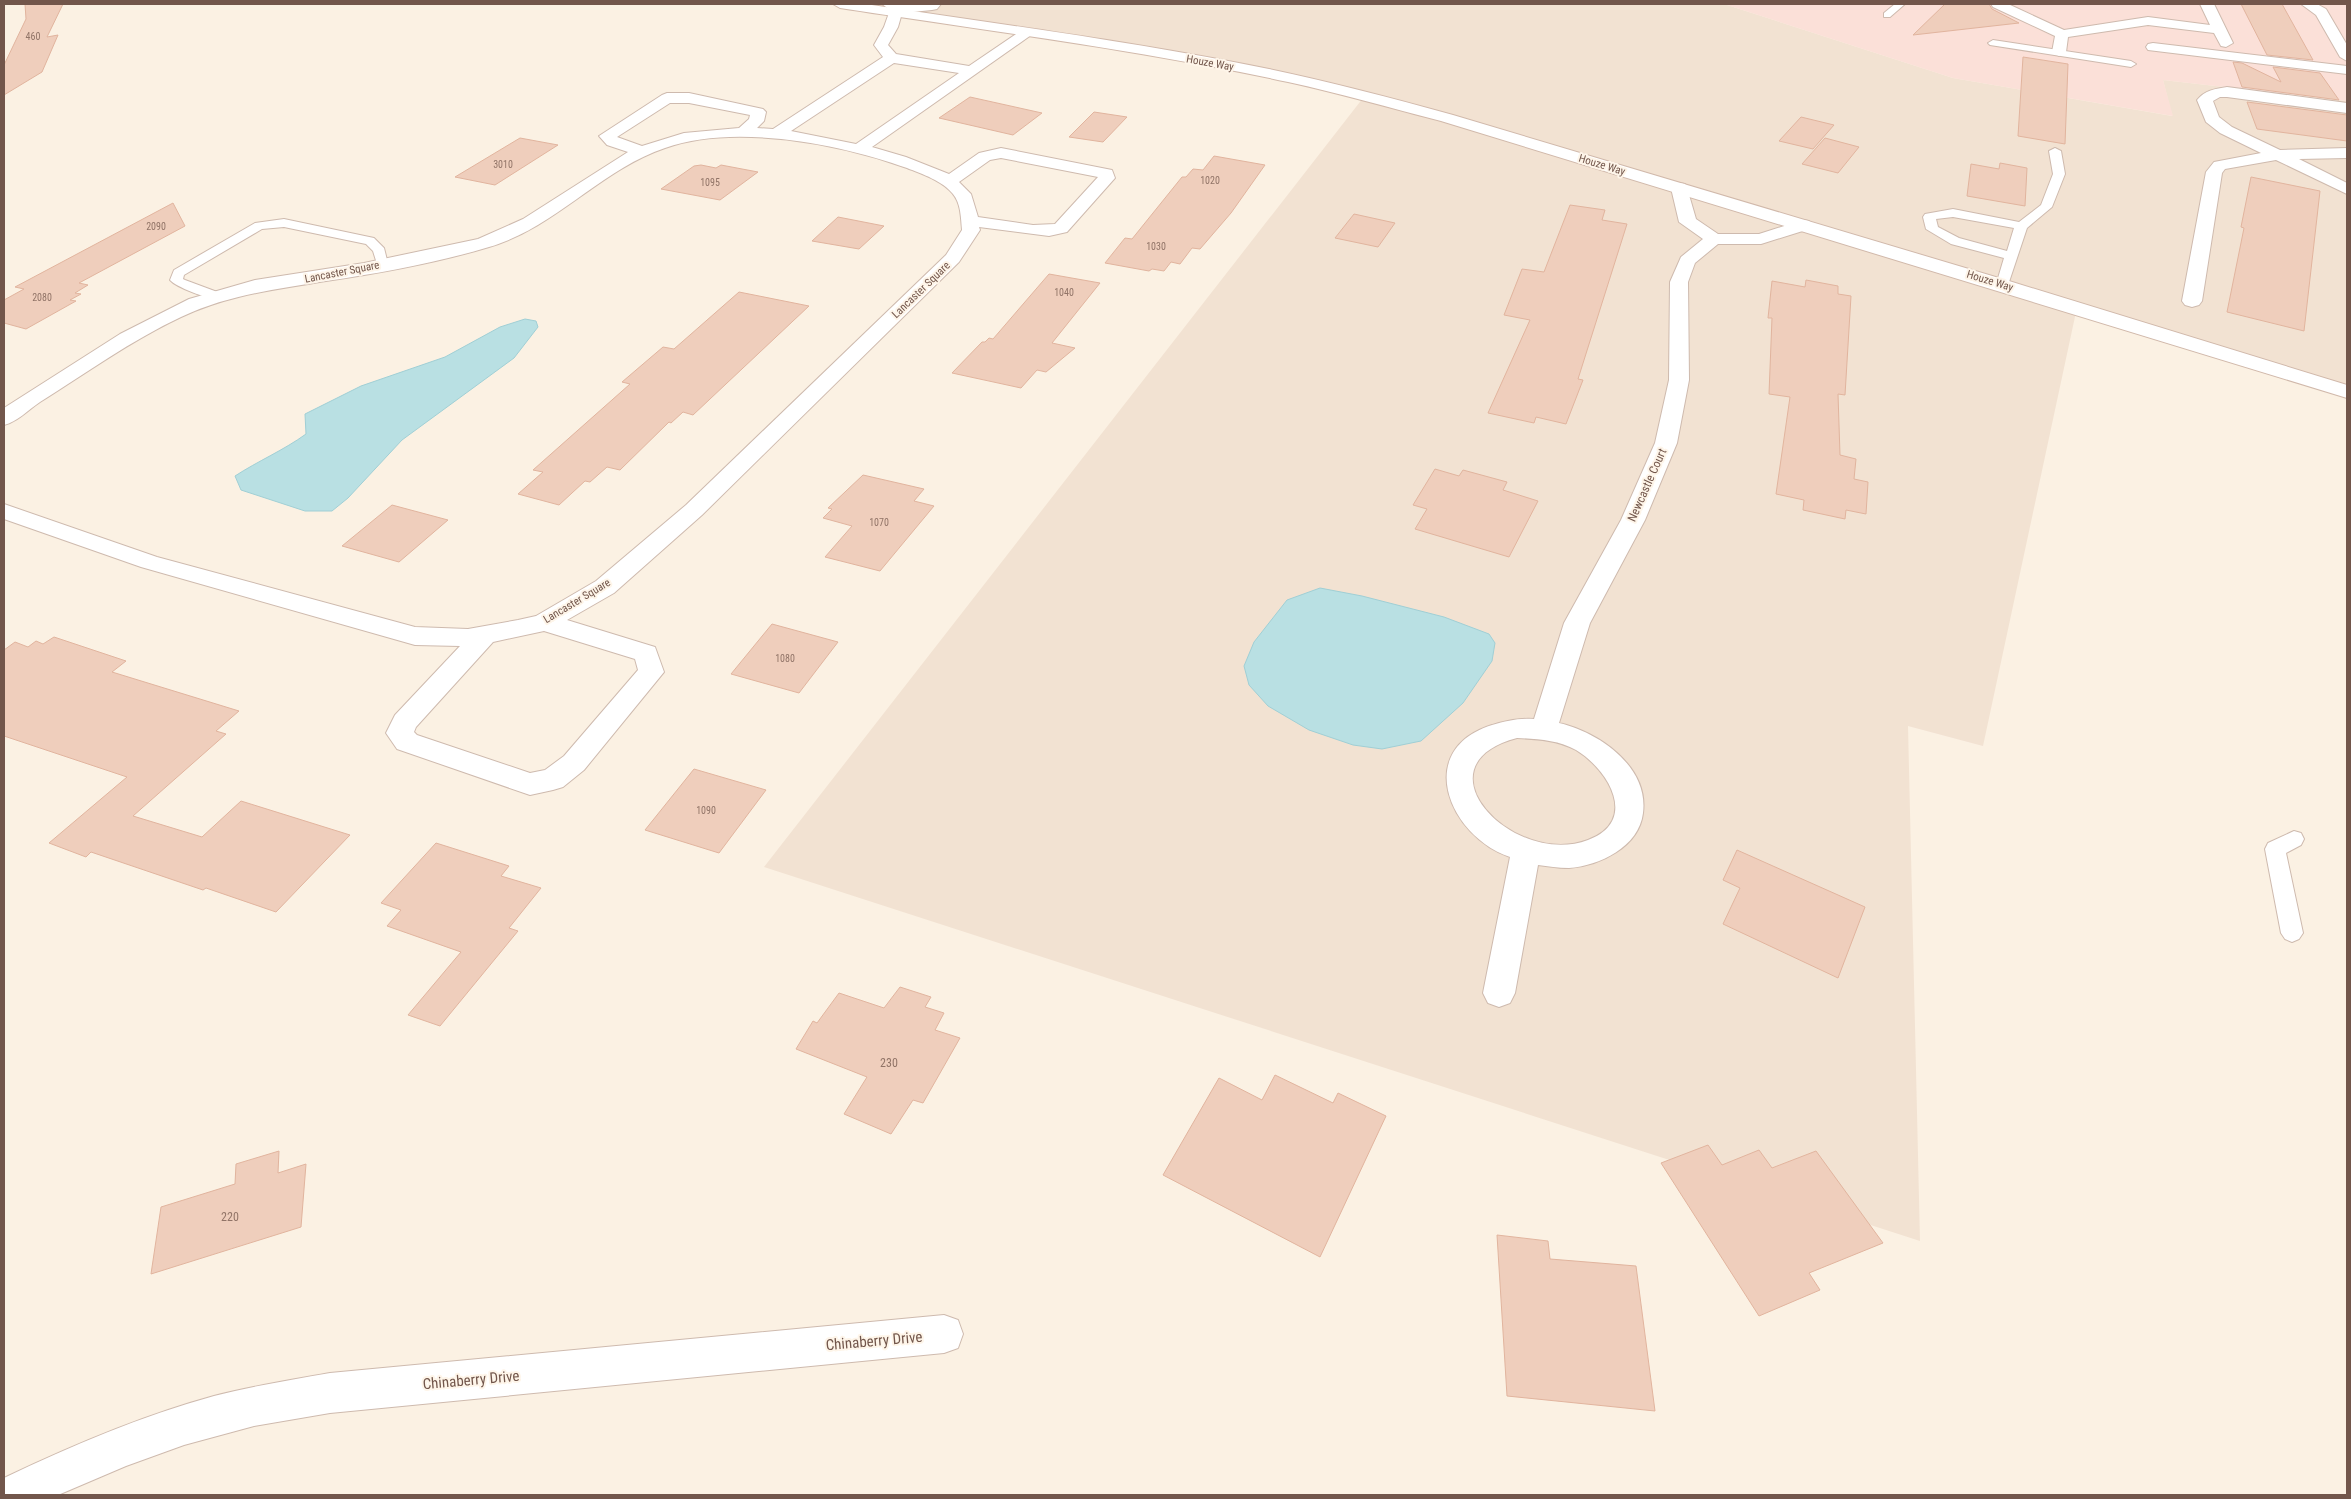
<svg xmlns="http://www.w3.org/2000/svg" width="2351" height="1499" viewBox="0 0 2351 1499" font-family="'Roboto Condensed',sans-serif">
<rect width="100%" height="100%" fill="#fbf1e3"/>
<path fill="#f2e2d2" d="M840,4H1724L1953,78L2172,116L2163,80L2347,101V397L2076,312L1983,746L1908,726L1920,1241L764,867L1363,98L1179,57Z"/>
<path fill="#fbe0d8" d="M1724,4H2347V101L2163,80L2173,116L1953,78Z"/>
<path fill="#b9e0e3" stroke="#a0cfd5" d="M525,319L536,321L538,327L514,358L402,440L348,498L332,511H305L241,490L235,476C258,461 284,450 306,434L305,414L361,386L445,357L500,327Z
M1320,588L1362,596L1444,617L1489,634L1495,643L1492,661L1463,703L1421,741L1382,749L1353,745L1309,730L1268,706L1249,685L1244,666L1254,642L1287,600Z"/>
<path fill="#efcebc" stroke="#e1b49e" d="M25,4H63L47,37L58,35L42,72L4,95V65L26,19Z
M1945,4H1989L1992,9L2019,23L1913,35Z
M2241,4H2282L2313,60L2267,55Z
M2023,57L2068,64L2065,144L2018,136Z
M2233,62L2242,63L2281,82L2273,67L2320,73L2339,100L2242,87Z
M970,97L1042,113L1013,135L939,118Z
M2247,102L2347,115V141L2257,129Z
M1094,112L1127,117L1103,142L1069,137Z
M1801,117L1834,125L1813,149L1779,141Z
M520,138L558,145L495,185L455,177Z
M1825,138L1859,147L1838,173L1802,164Z
M1214,156L1265,165L1231,213L1200,249L1192,248L1180,264L1171,262L1164,271L1152,269L1149,271L1105,263L1125,238L1132,239L1182,177H1186L1193,169L1203,170Z
M2000,163L2027,168L2025,206L1967,196L1971,164L1999,169Z
M701,165L716,168L721,165L758,172L720,200L661,189L694,166Z
M2251,177L2320,191L2304,331L2227,312L2244,228L2241,227Z
M173,203L185,226L79,283L88,285L75,293L81,294L70,300L76,301L26,329L4,323V300L24,289L15,287Z
M1570,205L1605,210L1602,220L1627,224L1578,379L1583,380L1566,424L1536,417L1534,423L1488,413L1530,320L1504,315L1522,269L1544,272Z
M1354,214L1395,223L1378,247L1335,238Z
M838,217L884,226L859,249L812,241Z
M1049,274L1100,283L1052,343L1075,348L1046,372L1037,370L1021,388L952,373L982,342H985L989,338L993,339Z
M1806,280L1838,286V294L1851,296L1845,395L1838,394L1840,455L1856,459L1854,479L1868,482L1866,514L1846,510L1845,519L1803,510L1804,500L1776,494L1790,397L1769,394L1772,318H1768L1772,281L1805,287Z
M739,292L809,306L693,415L683,412L671,423L669,422L620,470L607,467L590,482L585,481L559,505L518,494L543,472L533,470L630,384L622,382L663,347L674,349Z
M1435,469L1459,476L1463,470L1507,482L1503,490L1538,501L1509,557L1415,529L1427,509L1413,505Z
M863,475L924,489L914,501L934,506L880,571L825,557L852,526L823,518L832,509L828,508Z
M392,505L448,520L399,562L342,546Z
M772,624L838,642L799,693L731,674Z
M54,637L126,661L112,672L239,711L216,731L226,734L133,816L202,837L241,801L350,835L276,912L206,888L203,890L91,852L86,857L49,843L127,777L4,736V650L15,642L28,647L36,641L43,644Z
M694,769L766,790L719,853L645,830Z
M436,843L509,866L501,876L541,888L509,928L518,931L440,1026L408,1015L461,952L387,926L401,910L381,903Z
M1737,850L1865,907L1838,978L1723,924L1740,888L1723,880Z
M900,987L931,997L925,1007L944,1013L935,1030L960,1038L923,1103L913,1100L891,1134L844,1114L867,1077L796,1049L813,1021L817,1023L839,993L884,1008Z
M1275,1075L1333,1103L1338,1093L1386,1116L1320,1257L1163,1175L1219,1078L1262,1100Z
M1708,1145L1722,1165L1759,1150L1772,1168L1816,1151L1883,1243L1809,1273L1820,1290L1759,1316L1661,1163Z
M279,1151L278,1173L306,1164L301,1227L151,1274L161,1207L235,1184L236,1164Z
M1497,1235L1548,1241L1550,1259L1636,1266L1655,1411L1507,1396Z"/>
<g fill="none" stroke-linecap="round" stroke-linejoin="round">
<g stroke="#cebaae" stroke-width="2">
<path id="lane" d="M1895,4H1905L1890,17H1884V13Z
M1993,40L2131,61L2136,64L2131,67L1990,45L1988,43Z
M2055,148L2061,151L2065,174L2052,207L2027,228L2007,288H1997L1996,285L2004,258L1951,244L1926,229L1923,217L1925,214L1953,209L2019,222L2041,205L2053,174L2049,151ZM1953,217L2014,228L2007,251L1959,238L1938,227L1936,219Z
M284,219L374,238L384,248L388,264L386,267H378L373,251L366,244L284,227L262,229L184,275L183,279L185,280L220,293L221,296L220,299C211,301 176,287 170,280L174,270L255,223Z
M2294,831L2301,833L2304,839L2301,845L2286,853L2303,933L2299,939L2292,942L2285,939L2281,933L2265,849L2268,843Z"/>
</g>
<g stroke="#cebaae" stroke-width="2">
<path id="street" d="M882,4H941L937,9L932,10L902,13L898,27L888,45L896,54L969,66L1022,30L1027,29L1034,33L872,147L906,157L949,174L979,153L1001,148L1112,170L1115,178L1067,232L1049,236L979,227L980,230L959,262L702,515L614,593L567,620L655,647L664,672L584,770L563,787L553,790L530,795L397,749L386,733L395,715L460,646L415,645L141,567L4,519V504L157,557L415,627L468,629L518,620L536,616L596,581L686,505L946,255L962,230C961,219 961,203 953,194C943,181 922,174 907,168C840,144 734,123 665,148C600,170 555,228 489,247C436,263 381,273 326,281C274,290 230,294 181,317C132,340 86,373 40,402C28,410 17,422 4,425V408L120,334L189,299L255,280L364,263L478,239L523,219L628,152L607,145L599,136L662,95L667,93H689L763,109L766,112L764,121L757,128L773,129L883,57L874,45L884,27L890,10ZM894,63L959,73L856,144L791,131ZM670,103H689L750,115L749,119L739,128L684,133L642,146L617,137ZM1001,158L1098,177L1055,224L1033,225L978,217L971,194L959,182L990,160ZM544,631L635,659L638,670L564,756L545,770L530,773L417,735L414,732L416,727L493,642Z
M1991,4H2008L2064,30L2148,17L2210,25L2200,4H2214L2233,43L2226,47L2221,46L2214,33L2148,25L2068,37L2066,52L2059,56L2052,52L2055,36L1993,7Z
M2301,4H2317L2326,9L2347,45V61L2340,57L2316,15Z
M2153,43L2347,66V74L2148,50L2146,47L2148,44Z
M2227,87L2347,103V113L2227,97H2220L2213,101L2219,117L2232,127L2280,150L2347,148V158L2299,159L2347,183V194L2276,160L2225,169L2222,173L2202,301L2199,305L2192,307L2185,305L2182,301L2206,172L2214,162L2261,153L2220,133L2206,122L2197,100C2205,90 2215,89 2227,87Z
M1679,183L1685,184L1687,188L1696,219L1718,234H1759L1803,220L1809,221L1812,225L1809,229L1761,244H1718L1695,263L1688,282L1689,380L1677,443L1645,520L1590,623L1559,723C1598,732 1649,766 1643,813C1639,847 1599,866 1569,868C1558,868 1548,866 1538,865L1515,993L1510,1003L1499,1007L1488,1003L1483,993L1510,857C1449,836 1413,750 1492,725C1507,721 1518,718 1534,719L1564,623L1621,520L1655,443L1669,380L1670,282L1681,257L1703,239L1679,222L1671,188L1673,184ZM1517,738C1537,739 1558,740 1576,750C1609,770 1639,821 1588,840C1513,868 1414,765 1517,738Z
M944,1315L958,1320L963,1334L958,1348L944,1353L330,1413L254,1426L184,1445L126,1466L58,1495H4V1478C71,1446 141,1416 214,1396C252,1386 291,1380 330,1373Z"/>
</g>
<g stroke="#d1b9ab" stroke-width="2">
<path id="secondary" d="M833,4H865C1000,24 1135,42 1269,69C1331,82 1392,98 1453,115L2009,281L2347,385V398L1441,121C1390,108 1339,93 1288,82C1140,50 989,31 840,8Z"/>
</g>
<use href="#lane" fill="#fff" fill-rule="evenodd"/>
<use href="#street" fill="#fff" fill-rule="evenodd"/>
<use href="#secondary" fill="#fff" fill-rule="evenodd"/>
</g>
<g text-anchor="middle" dominant-baseline="central" stroke-width="4" stroke-linejoin="round" paint-order="stroke">
<g font-size="10" fill="#917467">
<text x="33" y="36">460</text>
<text x="503" y="164">3010</text>
<text x="1210" y="180">1020</text>
<text x="710" y="182">1095</text>
<text x="156" y="226">2090</text>
<text x="1156" y="246">1030</text>
<text x="1064" y="292">1040</text>
<text x="42" y="297">2080</text>
<text x="879" y="522">1070</text>
<text x="785" y="658">1080</text>
<text x="706" y="810">1090</text>
</g>
<g font-size="11" fill="#72564b" stroke="#fef5e9">
<text transform="translate(1210 63) rotate(10)">Houze Way</text>
<text transform="translate(1602 165) rotate(17)">Houze Way</text>
<text transform="translate(342 272) rotate(-11)">Lancaster Square</text>
<text transform="translate(1990 281) rotate(17)">Houze Way</text>
<text transform="translate(921 290) rotate(-44)">Lancaster Square</text>
<text transform="translate(577 601) rotate(-31)">Lancaster Square</text>
</g>
<g font-size="12" fill="#72564b" stroke="#fef5e9">
<text transform="translate(1647 485) rotate(-66)">Newcastle Court</text>
</g>
<g font-size="12" fill="#917467">
<text x="889" y="1063">230</text>
<text x="230" y="1217">220</text>
</g>
<g font-size="15" fill="#72564b" stroke="#fef5e9">
<text transform="translate(874 1341) rotate(-5)">Chinaberry Drive</text>
<text transform="translate(471 1380) rotate(-5)">Chinaberry Drive</text>
</g>
</g>
<rect width="2351" height="1499" fill="none" stroke="#72564b" stroke-width="10"/>
</svg>
